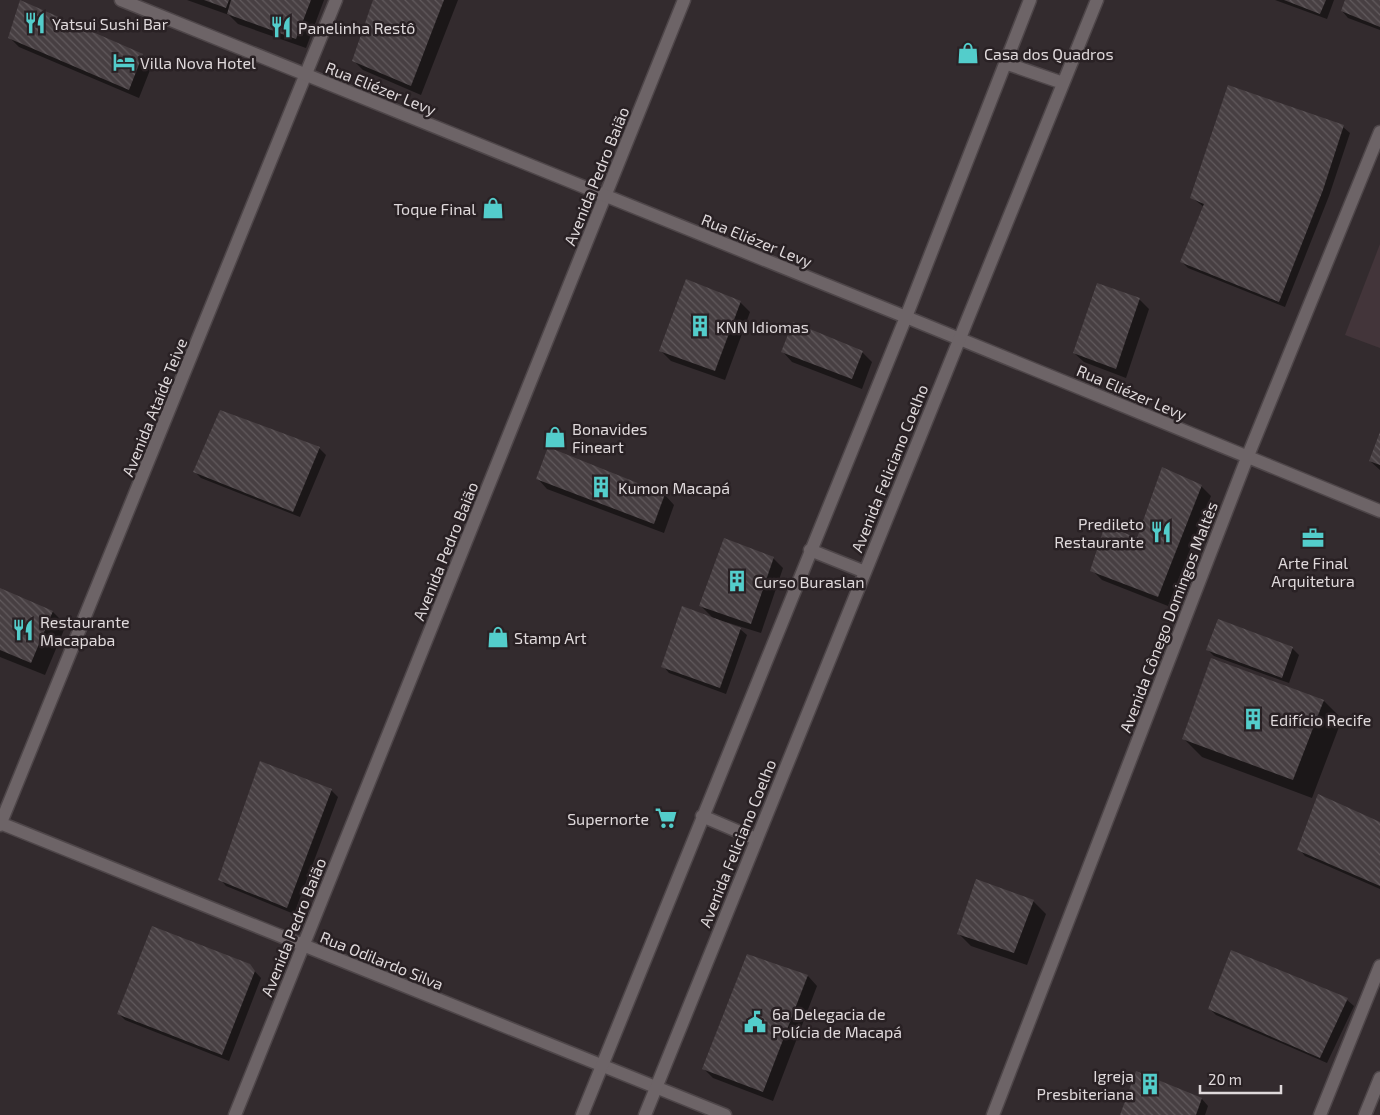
<svg xmlns="http://www.w3.org/2000/svg" width="1380" height="1115" viewBox="0 0 1380 1115" font-family="'Exo 2',sans-serif">
<defs>
<pattern id="building-back-hatch" width="6" height="6" patternUnits="userSpaceOnUse" patternTransform="scale(1.25)"><rect width="6" height="6" fill="#473f42"/><path d="M-1 5l2 2M0 0l6 6M5-1l2 2" fill="none" stroke="#615a5d"/></pattern>
</defs>
<rect width="100%" height="100%" fill="#332b2e"/>
<path fill="#43353a" d="M1380,244V348L1345,335Z"/>
<path fill="#0007" d="M187,0H324L306,48L238,24L229,15Z
M374,0H458L421,95L363,70L353,60Z
M1275,0H1334L1327,19Z
M1346,0H1380V30L1348,18L1342,11Z
M9,37L142,55L152,65L139,98L19,47Z
M1343,127L1350,133L1329,196L1285,307L1188,268L1182,262L1204,207L1191,197Z
M1139,299L1149,309L1126,378L1084,362L1074,353Z
M740,302L750,312L725,380L671,361L661,351Z
M783,352H862L872,362L862,389L792,362Z
M1380,435V470L1370,461Z
M319,448L326,455L300,517L201,478L195,472Z
M538,479L665,495L674,505L664,533L547,489Z
M1201,486L1211,496L1168,606L1102,580L1092,570L1138,540Z
M773,558L783,568L761,633L713,618L701,606Z
M0,590L53,612L66,625L45,675L0,657Z
M740,629L747,635L726,694L669,673L663,666Z
M1292,648L1299,655L1289,683L1214,656L1208,650Z
M1324,701L1342,719L1312,798L1202,757L1183,738Z
M331,790L338,797L294,914L226,886L220,879Z
M1380,823V889L1305,856L1299,849Z
M1033,901L1046,914L1027,965L971,946L958,933Z
M249,965L261,978L229,1061L125,1020L119,1014Z
M808,976L817,986L773,1101L713,1078L703,1068Z
M1347,1000L1354,1006L1327,1063L1216,1015L1210,1009Z
M1137,1072L1202,1099L1208,1106L1205,1115H1121Z"/>
<path fill="url(#building-back-hatch)" d="M20,0L143,54L129,90L8,38Z
M204,0H229L226,8Z
M231,0H311L296,39L227,14Z
M373,0H444L411,86L352,61Z
M1284,0H1326L1320,14Z
M1345,0H1380V27L1341,11Z
M1228,85L1344,125L1323,190L1279,302L1180,262L1204,204L1190,198Z
M686,279L741,301L715,371L659,351Z
M1097,283L1140,298L1116,369L1073,353Z
M793,322L863,351L852,379L781,352Z
M220,410L320,447L293,512L193,472Z
M1380,432V465L1369,461Z
M548,447L665,494L654,524L536,479Z
M1162,467L1202,485L1158,597L1090,571L1105,525L1137,538Z
M724,538L774,557L751,624L699,606Z
M0,588L53,611L31,663L0,650Z
M682,606L741,628L720,688L661,667Z
M1218,619L1293,647L1282,678L1206,650Z
M1211,658L1324,700L1293,780L1182,739Z
M260,761L332,789L287,908L218,880Z
M1318,794L1380,822V886L1297,850Z
M976,879L1034,900L1014,953L957,934Z
M152,926L250,964L255,971L222,1055L117,1014Z
M1231,950L1348,998L1320,1058L1208,1009Z
M747,954L808,975L763,1092L702,1069Z
M1136,1071L1202,1098L1196,1115H1120Z"/>
<g fill="none" stroke-linecap="round" stroke-linejoin="round">
<g stroke="#4e4649" stroke-width="15">
<path id="street" d="M906,317L1380,511
M0,823L725,1115
M0,825L336,0
M235,1115L684,0
M993,1115L1247,458L1380,132
M1320,1115L1380,966
M1365,1115L1380,1078"/>
</g>
<g stroke="#4e4649" stroke-width="15">
<path id="secondary" d="M121,0L906,317
M1005,63L1063,83
M810,550L865,572
M702,816L756,839
M582,1115L906,317L1030,0
M645,1115L1097,0"/>
</g>
<use href="#street" stroke="#6d6467" stroke-width="12"/>
<use href="#secondary" stroke="#6d6467" stroke-width="12"/>
</g>
<defs>
<g id="restaurant-bare" transform="scale(1.725)"><path d="M-5-6h1v4h1v-4h1v4h1v-4h1v5L-1.5 .5V6h-2V.5L-5-1ZM5-6V6H3V1.5H1.5Q1.5-4 5-6Z" fill="#53cdcb" stroke="#292124" stroke-width="2.5" paint-order="stroke"/></g>
<g id="shop-bare" transform="scale(1.725)"><path d="M-5-2.5h2.3a2.7 3.5 0 0 1 5.4 0H5L5.5 6h-11ZM-1.5-2.5h3a1.5 2.3 0 0 0-3 0Z" fill="#53cdcb" stroke="#292124" stroke-width="2.5" paint-order="stroke"/></g>
<g id="hotel-bare" transform="scale(1.725)"><path d="M-6-4.5h1.5V1H6V5H4.5V3h-9V5H-6ZM-4 0a1.8 1.8 0 1 1 3.6 0ZM.5 0V-2.5h3Q6-2.5 6 0Z" fill="#53cdcb" stroke="#292124" stroke-width="2.5" paint-order="stroke"/></g>
<g id="building-bare" transform="scale(1.725)"><path d="M-4-6H4V6H1V3H-1V6H-4ZM-2.5-4.3h1.7v1.8h-1.7ZM.8-4.3h1.7v1.8H.8ZM-2.5-1h1.7V.8h-1.7ZM.8-1h1.7V.8H.8Z" fill="#53cdcb" stroke="#292124" stroke-width="2.5" paint-order="stroke"/></g>
<g id="office-bare" transform="scale(1.725)"><path d="M-6-3h4V-5.5h4V-3h4V5H-6ZM-1-4.5V-3h2v-1.5ZM-6 0V1H6V0Z" fill="#53cdcb" stroke="#292124" stroke-width="2.5" paint-order="stroke"/></g>
<g id="supermarket-bare" transform="scale(1.725)"><path d="M-6-5.5h2.5l.6 2H6L4.5 2H-2.5L-4.4-4H-6ZM-1.5 3.2a1.3 1.3 0 1 0 .1 0ZM3 3.2a1.3 1.3 0 1 0 .1 0Z" fill="#53cdcb" stroke="#292124" stroke-width="2.5" paint-order="stroke"/></g>
<g id="civic-bare" transform="scale(1.725)"><path d="M-.6-6.5H3V-4.5H.6V-3L4-1V1h2V6H-6V1h2V-1L-.6-3ZM-1.2 2.5V6h2.4V2.5Z" fill="#53cdcb" stroke="#292124" stroke-width="2.5" paint-order="stroke"/></g>
</defs>
<g fill-rule="evenodd">
<use href="#restaurant-bare" x="35" y="23"/>
<use href="#restaurant-bare" x="281" y="27"/>
<use href="#shop-bare" x="968" y="53"/>
<use href="#hotel-bare" x="124" y="62"/>
<use href="#shop-bare" x="493" y="208"/>
<use href="#building-bare" x="700" y="326"/>
<use href="#shop-bare" x="555" y="437"/>
<use href="#building-bare" x="601" y="487"/>
<use href="#restaurant-bare" x="1161" y="532"/>
<use href="#office-bare" x="1313" y="538"/>
<use href="#building-bare" x="737" y="581"/>
<use href="#restaurant-bare" x="23" y="630"/>
<use href="#shop-bare" x="498" y="637"/>
<use href="#building-bare" x="1253" y="719"/>
<use href="#supermarket-bare" x="666" y="818"/>
<use href="#civic-bare" x="755" y="1022"/>
<use href="#building-bare" x="1150" y="1084"/>
</g>
<g text-anchor="middle" dominant-baseline="central" stroke-width="5" stroke-linejoin="round" paint-order="stroke">
<g font-size="16" fill="#dfd9db" stroke="#292124" text-anchor="start">
<text x="52" y="23">Yatsui Sushi Bar</text>
<text x="298" y="27">Panelinha Restô</text>
<text x="984" y="53">Casa dos Quadros</text>
<text x="140" y="62">Villa Nova Hotel</text>
<text x="476" y="208" text-anchor="end">Toque Final</text>
<text x="716" y="326">KNN Idiomas</text>
<text x="572" y="428">Bonavides<tspan x="572" dy="18">Fineart</tspan></text>
<text x="618" y="487">Kumon Macapá</text>
<text x="1144" y="523" text-anchor="end">Predileto<tspan x="1144" dy="18">Restaurante</tspan></text>
<text x="1313" y="562" text-anchor="middle">Arte Final<tspan x="1313" dy="18">Arquitetura</tspan></text>
<text x="754" y="581">Curso Buraslan</text>
<text x="40" y="621">Restaurante<tspan x="40" dy="18">Macapaba</tspan></text>
<text x="514" y="637">Stamp Art</text>
<text x="1270" y="719">Edifício Recife</text>
<text x="649" y="818" text-anchor="end">Supernorte</text>
<text x="772" y="1013">6a Delegacia de<tspan x="772" dy="18">Polícia de Macapá</tspan></text>
<text x="1134" y="1075" text-anchor="end">Igreja<tspan x="1134" dy="18">Presbiteriana</tspan></text>
</g>
<g font-size="16" fill="#dfd9db" stroke="#292124">
<text transform="translate(381 88) rotate(22)">Rua Eliézer Levy</text>
<text transform="translate(596 176) rotate(-68)">Avenida Pedro Baião</text>
<text transform="translate(757 240) rotate(22)">Rua Eliézer Levy</text>
<text transform="translate(1132 392) rotate(23)">Rua Eliézer Levy</text>
<text transform="translate(154 407) rotate(-68)">Avenida Ataíde Teive</text>
<text transform="translate(889 468) rotate(-68)">Avenida Feliciano Coelho</text>
<text transform="translate(445 551) rotate(-68)">Avenida Pedro Baião</text>
<text transform="translate(1168 617) rotate(-69)">Avenida Cônego Domingos Maltês</text>
<text transform="translate(737 843) rotate(-68)">Avenida Feliciano Coelho</text>
<text transform="translate(293 927) rotate(-68)">Avenida Pedro Baião</text>
<text transform="translate(382 960) rotate(22)">Rua Odilardo Silva</text>
</g>
</g>
<path d="M1200 1085v8h81v-8" fill="none" stroke="#dfd9db" stroke-width="2.5"/>
<text x="1208" y="1085" font-size="15" fill="#dfd9db" stroke="#292124" stroke-width="4" paint-order="stroke">20 m</text>
</svg>
